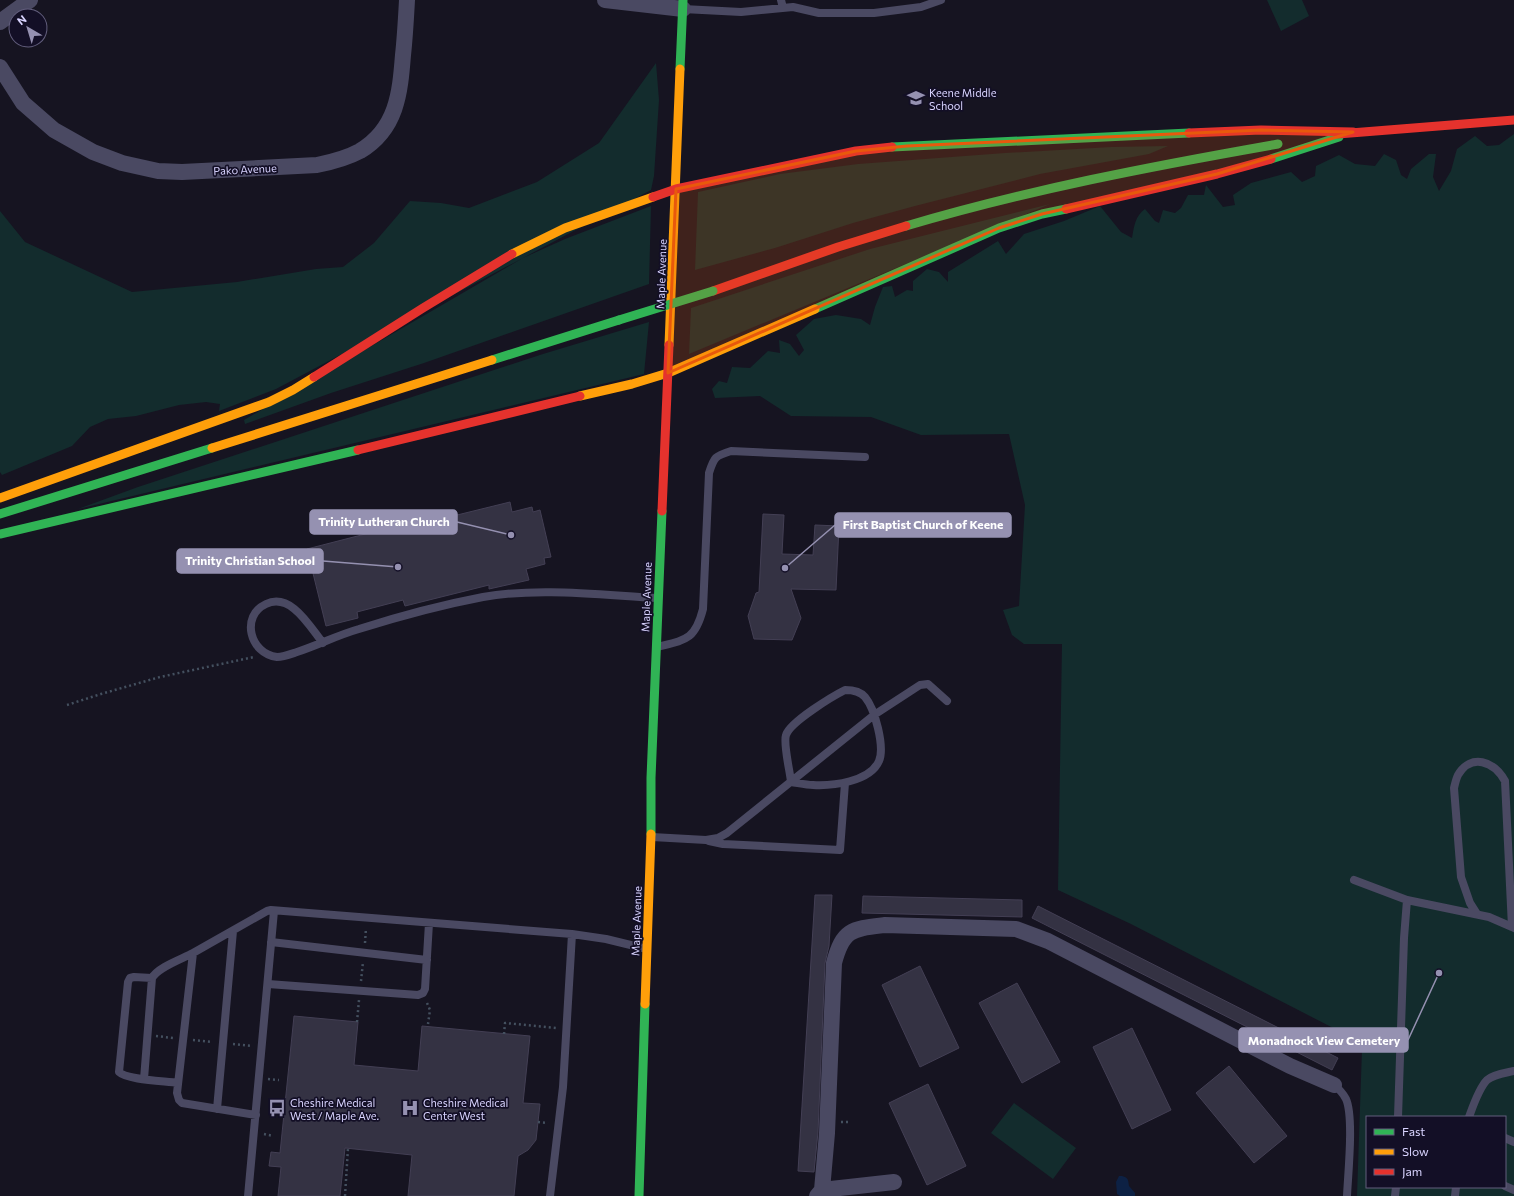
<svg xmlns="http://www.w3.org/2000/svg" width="1514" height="1196" viewBox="0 0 1514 1196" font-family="Commissioner,sans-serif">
<rect width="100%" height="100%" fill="#161421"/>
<path fill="#132c2d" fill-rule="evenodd" d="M1267,0H1302L1309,16L1281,31Z
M656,63L659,100L654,176L651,190L276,389L219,411L220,404L206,402L179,405L136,416L108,419L90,427L72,446L2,475L0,472V211L25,242L132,292L237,282L316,269L343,267L374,243L410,201L441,203L469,208L537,182L599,143Z
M1514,134V1196H1357L1362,1049L1341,1037V1032L1131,924L1058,890L1062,644H1024L1012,635L1003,610L1019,606L1025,505L1009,434L921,435L871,417L791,416L760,396L715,398L712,389L719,381L727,383L732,367L750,368L768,351L780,353L779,340L790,344L799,356L804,350L796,335L814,319L836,315L861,319L870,325L875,307L883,287L892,286L895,297L907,290L913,291V281L927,269L939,272L948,282V272L998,241L1006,254L1024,234L1064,221L1100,206L1121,232L1132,238C1134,227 1135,216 1145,209L1155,221L1159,223L1163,210L1175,213L1181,208L1188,195H1204L1206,185L1223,207L1235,205L1233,195L1251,183L1291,172L1302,182L1315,176L1316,166L1339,155L1355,164L1375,166L1384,154L1396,160L1401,175L1407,179L1411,169L1429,154H1436L1433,177L1439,191L1451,171L1457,149L1475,136L1487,146L1499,145ZM1367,1117H1505V1187H1367Z
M1168,146L1149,154L1040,174L915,206L853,223L775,248L695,270L698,192L780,174L858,164L1005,153L1111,147Z
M1050,204L689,354L691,308L870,249Z
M651,206L649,284L424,363L331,393L245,424L244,420L523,258L565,239Z
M649,322L644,374L78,509L138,487L543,354Z
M1014,1103L1076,1148L1053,1179L991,1133Z"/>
<path fill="#0d2144" d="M1119,1176H1122C1129,1178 1128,1180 1129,1186L1135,1193V1196H1120L1117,1194L1116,1182Z"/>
<path fill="#343243" stroke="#433f54" d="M510,502L512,512L532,507L533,512L540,510L551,557L544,558L545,564L526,569L529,580L489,589V585L405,606L403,600L357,612L358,618L326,626L307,549L447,513L449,517Z
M763,514L784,515L782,554L813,555L815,525L839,526L836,590L791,589L801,618L792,640L754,639L748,616L756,593L759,592Z
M815,895H832L829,946L825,963L818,1132L814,1172L798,1171Z
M863,896L1022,900V917L862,913Z
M1038,906L1338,1058L1332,1070L1032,918Z
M920,966L959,1048L920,1067L882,985Z
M1017,983L1060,1062L1022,1083L979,1003Z
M294,1016L358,1022L354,1065L418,1071L422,1026L530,1036L523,1103L540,1104L536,1140L528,1150L518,1156L514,1196H408L412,1155L345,1148L340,1196H278L281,1167L269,1166L271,1152L280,1153Z
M1132,1028L1171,1110L1132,1129L1093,1047Z
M1229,1066L1287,1136L1254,1163L1196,1093Z
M928,1084L966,1166L927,1185L889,1103Z"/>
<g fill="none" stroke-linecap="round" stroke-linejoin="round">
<path stroke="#44505f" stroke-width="2.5" stroke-dasharray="2 3" stroke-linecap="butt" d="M67,705L101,694L160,677L254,657
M365,943L366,928
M361,981L363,962
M427,1003L430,1010L428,1024
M357,1022L359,1000
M504,1034L505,1023L556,1028
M156,1036L173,1038
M193,1040L212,1042
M233,1044L252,1046
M268,1079L279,1080
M538,1122L548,1123
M841,1122H848
M264,1134L273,1136
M345,1196L348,1148"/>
<path stroke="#4a4962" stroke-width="8" d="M781,0L783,8
M683,9L741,12L793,7L819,13H874L921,7L941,0
M323,643C310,627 291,592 266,604C240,616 250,654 277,657C284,657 291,654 297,652C318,645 338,635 359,629C400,616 441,605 483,597C538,587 601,595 658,598
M657,647C686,640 695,640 703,609L709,473C714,457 715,456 731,451L865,457
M845,690C853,690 860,691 865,697C875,709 885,747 879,761C870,782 832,786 813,785C806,785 798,783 791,782C790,771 783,744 786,735C790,722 833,696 845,690Z
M652,837L706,840L718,838L727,833L874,715L920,685L928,684L947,701
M709,841L723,844L840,850L845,783
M1354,880L1407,900L1489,917L1512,927
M1477,914L1470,903L1461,877L1454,788C1455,784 1456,779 1458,775C1471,753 1494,761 1505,781L1512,927L1514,928
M271,942L427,960
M152,978C158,967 182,959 193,953
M268,984L418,995L423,993L425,989L429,923
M144,1079L152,978L134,977L130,978L128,982L119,1072C127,1080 165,1081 178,1083
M1334,1085C1339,1089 1343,1093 1346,1099C1354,1117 1348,1174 1347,1196
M217,1109L233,931
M256,1115L182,1103L179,1100L177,1093L193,953L267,911L271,910L572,934L606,939L647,949
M1398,1117L1404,938L1407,900
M1469,1117C1473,1106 1479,1088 1487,1080C1494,1074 1506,1073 1514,1071
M1505,1138L1514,1142
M1505,1186L1514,1190
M248,1196L274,911
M550,1196L563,1087L572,934
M1395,1196L1396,1187
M1455,1196L1456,1187"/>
<path stroke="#4a4962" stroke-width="16" d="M605,0L683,9
M0,22L30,0
M0,67L23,103L54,130L93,152L122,163L158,171L182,172L317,165C332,162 347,158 360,151C397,129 400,93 403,55C405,37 406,18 407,0
M822,1190L827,1133L834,963C843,929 852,929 885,925L1016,929L1048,941L1290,1066L1334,1085
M817,1196L822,1190L894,1182"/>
<path stroke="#30b455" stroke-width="9" d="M680,69L683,0
M892,147L1189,133
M1271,159L1339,137
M906,226C1027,190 1153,166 1278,144
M815,309L999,228L1042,214L1066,209
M492,360L619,320
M0,514L212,448
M0,534L358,450
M651,834V778L662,511
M639,1196L645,1004"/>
<path stroke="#ff9f0a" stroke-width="9" d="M512,254L565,228L653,197
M669,345L680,69
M580,396L632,384L668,373L815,309
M212,448L492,360
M0,498L269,402L293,390L314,377
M645,1004L651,834"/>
<path stroke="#e5322d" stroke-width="9" d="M1189,133L1261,130L1353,132
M1338,134L1514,120
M653,197L676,189L856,151L892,147
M1066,209L1217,174L1271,159
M713,291L838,247L906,226
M314,377L423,308L512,254
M358,450L580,396
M662,511L669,345"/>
<path stroke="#30b455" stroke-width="9" d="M619,320L713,291"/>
</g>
<path fill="#e8590c" fill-opacity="0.2" stroke="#e8590c" stroke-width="3" stroke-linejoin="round" d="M1261,130L1353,132L1217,174L1042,214L999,228L668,373L676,189L856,151L907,146Z"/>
<defs>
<g id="school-bare" transform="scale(1.38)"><path d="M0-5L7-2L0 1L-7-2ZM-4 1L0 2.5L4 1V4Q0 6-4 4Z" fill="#9591b1" stroke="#130f26" stroke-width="2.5" paint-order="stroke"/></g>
<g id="bus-bare" transform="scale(1.38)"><path d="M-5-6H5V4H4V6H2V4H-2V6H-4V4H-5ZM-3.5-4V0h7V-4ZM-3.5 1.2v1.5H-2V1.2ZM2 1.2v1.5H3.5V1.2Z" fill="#9591b1" stroke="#130f26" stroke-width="2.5" paint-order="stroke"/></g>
<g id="hospital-bare" transform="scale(1.38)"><path d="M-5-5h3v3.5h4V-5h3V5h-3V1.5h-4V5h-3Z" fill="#9591b1" stroke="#130f26" stroke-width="2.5" paint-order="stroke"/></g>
</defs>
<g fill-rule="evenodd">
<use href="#school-bare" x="916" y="98"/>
<use href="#bus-bare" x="277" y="1108"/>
<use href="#hospital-bare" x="410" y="1108"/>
</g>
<g text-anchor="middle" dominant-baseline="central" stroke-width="3.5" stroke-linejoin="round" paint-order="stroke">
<g font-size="11" fill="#d9d4ff" stroke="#130f26" text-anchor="start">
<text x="929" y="92">Keene Middle<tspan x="929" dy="13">School</tspan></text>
<text x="290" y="1102">Cheshire Medical<tspan x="290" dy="13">West / Maple Ave.</tspan></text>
<text x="423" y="1102">Cheshire Medical<tspan x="423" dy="13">Center West</tspan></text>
</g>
<g font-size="11" fill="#d9d4ff" stroke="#130f26">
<text transform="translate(245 169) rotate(-3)">Pako Avenue</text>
<text transform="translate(661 274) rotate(-88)">Maple Avenue</text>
<text transform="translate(646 597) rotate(-88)">Maple Avenue</text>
<text transform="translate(636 921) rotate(-88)">Maple Avenue</text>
</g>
</g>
<path fill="none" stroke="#9591b1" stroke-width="1.5" d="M511 535L457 522M785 568L835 525M398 567L323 561M1439 973L1408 1040"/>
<g fill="#9591b1" stroke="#130f26" stroke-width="1.5">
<circle cx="511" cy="535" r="4"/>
<circle cx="785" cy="568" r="4"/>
<circle cx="398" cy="567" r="4"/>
<circle cx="1439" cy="973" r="4"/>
</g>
<g fill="#9591b1" stroke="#9591b1" stroke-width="1.5">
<rect x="310" y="510" width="147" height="24" rx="4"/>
<rect x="835" y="513" width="176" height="24" rx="4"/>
<rect x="177" y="549" width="146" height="24" rx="4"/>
<rect x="1239" y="1028" width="169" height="24" rx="4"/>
</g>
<g font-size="12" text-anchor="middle" font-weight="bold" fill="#fff">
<text x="384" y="526">Trinity Lutheran Church</text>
<text x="923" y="529">First Baptist Church of Keene</text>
<text x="250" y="565">Trinity Christian School</text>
<text x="1324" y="1045">Monadnock View Cemetery</text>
</g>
<rect x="1366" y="1116" width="140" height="72" fill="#130f26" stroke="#625e7d"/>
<rect x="1374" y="1129" width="20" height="6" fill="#30b455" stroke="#625e7d"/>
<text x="1402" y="1136" font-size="12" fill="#d9d4ff">Fast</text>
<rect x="1374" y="1149" width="20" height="6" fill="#ff9f0a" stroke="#625e7d"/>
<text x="1402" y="1156" font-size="12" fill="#d9d4ff">Slow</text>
<rect x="1374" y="1169" width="20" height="6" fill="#e5322d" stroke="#625e7d"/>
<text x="1402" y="1176" font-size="12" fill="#d9d4ff">Jam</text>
<g transform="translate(28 28) rotate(322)"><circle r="19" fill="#130f26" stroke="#625e7d"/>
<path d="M0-3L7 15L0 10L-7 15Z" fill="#9591b1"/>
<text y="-6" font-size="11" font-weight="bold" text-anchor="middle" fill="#d9d4ff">N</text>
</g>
</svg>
